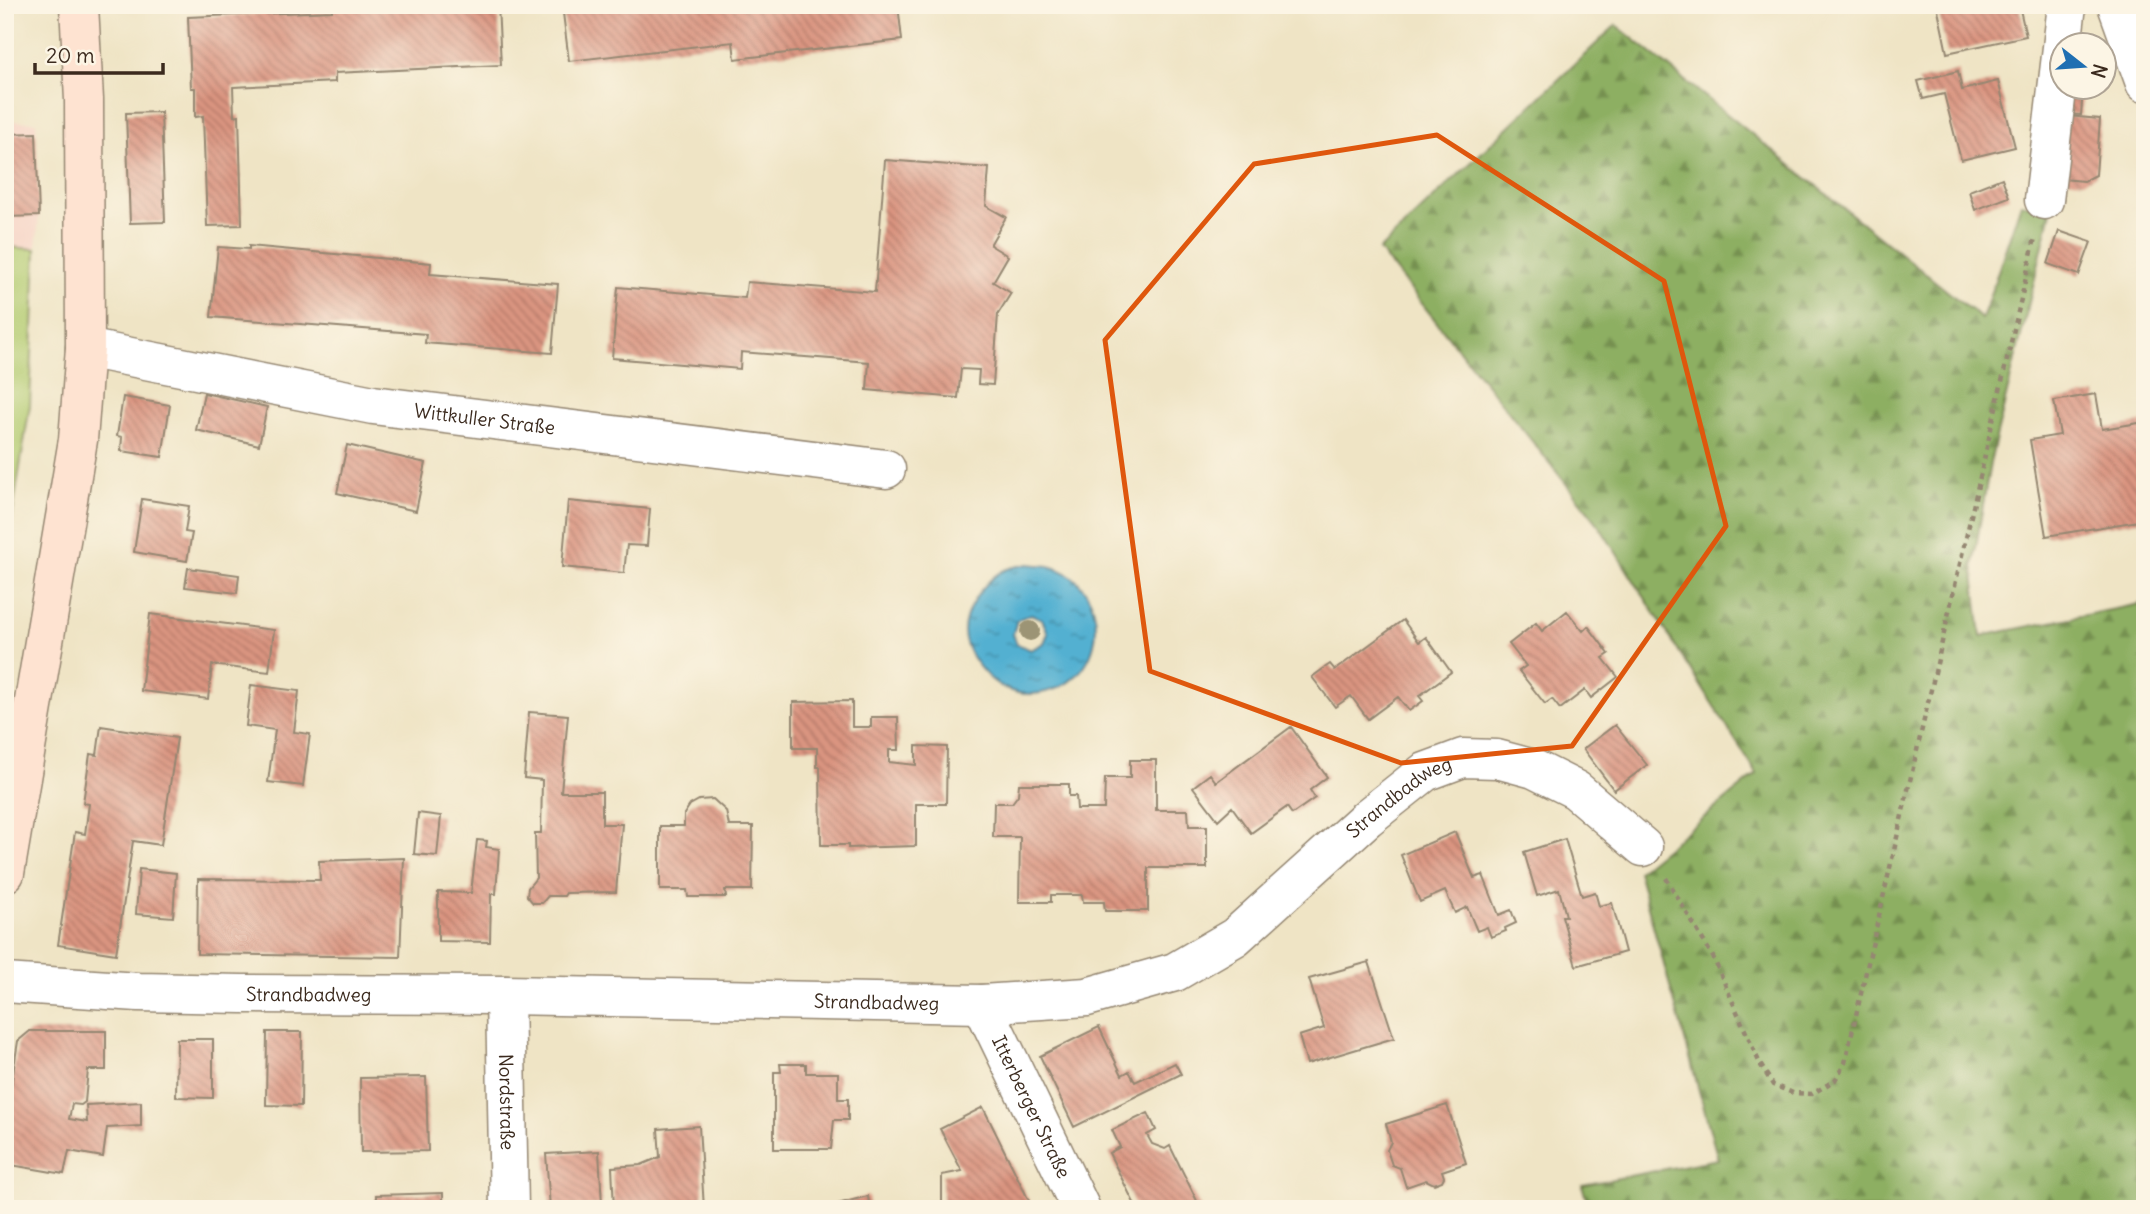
<svg xmlns="http://www.w3.org/2000/svg" width="2150" height="1214" viewBox="0 0 2150 1214" font-family="Delius,sans-serif">
<defs>
<pattern id="forest-firs" width="22" height="20" patternUnits="userSpaceOnUse" patternTransform="scale(1.75)"><rect width="22" height="20" fill="#8daf62"/><path d="M5 1l3.5 6h-7zM16 11l3.5 6h-7z" fill="#748f50"/></pattern>
<pattern id="water-ripples" width="26" height="14" patternUnits="userSpaceOnUse" patternTransform="scale(1.75)"><rect width="26" height="14" fill="#52b0d1"/><path d="M2 4q2-2 4 0t4 0M15 11q2-2 4 0t4 0" fill="none" stroke="#458fa9"/></pattern>
<pattern id="building-back-hatch" width="6" height="6" patternUnits="userSpaceOnUse" patternTransform="scale(1.75)"><rect width="6" height="6" fill="#da9480"/><path d="M-1 5l2 2M0 0l6 6M5-1l2 2" fill="none" stroke="#b27968"/></pattern>
</defs>
<rect width="100%" height="100%" fill="#fcf5e5"/>
<filter id="ink" filterUnits="userSpaceOnUse"><feTurbulence type="fractalNoise" baseFrequency=".0143" numOctaves="2"/><feDisplacementMap in="SourceGraphic" scale="14" xChannelSelector="R" yChannelSelector="G"/><feConvolveMatrix kernelMatrix="1 2 1 2 8 2 1 2 1" color-interpolation-filters="sRGB"/></filter>
<filter id="wash" filterUnits="userSpaceOnUse"><feTurbulence type="fractalNoise" baseFrequency=".00686" numOctaves="4" result="noise"/><feDisplacementMap in="SourceGraphic" scale="28" xChannelSelector="R" yChannelSelector="G"/><feGaussianBlur stdDeviation="1.57" result="paint"/><feColorMatrix in="noise" values="0 0 0 0 0 0 0 0 0 0 0 0 0 0 0 0 0 1.4 0 .05"/><feComposite in="paint" operator="in"/></filter>
<g filter="url(#wash)">
<rect width="100%" height="100%" fill="#efe4c5"/>
<path fill="#f6d2c4" d="M5,121L36,122L39,216L36,249L5,247Z"/>
<path fill="#b2cb70" stroke="#767a47" stroke-width="2" d="M5,247L36,249L30,405L5,560Z"/>
<path fill="url(#forest-firs)" stroke="#646c40" stroke-width="2" d="M1616,25L1982,319L2021,203L2051,212L1990,463L1973,565L1981,636L2145,603V1209H1589L1582,1185L1718,1159L1638,871L1757,774L1596,521L1379,250Z"/>
<path fill="url(#water-ripples)" stroke="#466d78" stroke-width="2" fill-rule="evenodd" d="M1028,564C1035,565 1042,565 1049,566C1117,583 1111,689 1032,694C1013,695 994,685 982,670C975,662 969,653 966,643C957,617 984,578 1007,569C1013,567 1021,566 1028,564ZM1031,614L1042,619L1048,633L1044,643L1031,650L1017,644L1013,634L1017,620Z"/>
<g id="blocks">
<path fill="url(#building-back-hatch)" d="M332,5H498L501,65L335,73V82L233,87L234,116L239,115L242,225L207,226L203,116L195,117V88H191L188,17L332,11Z
M562,5H898L902,40L735,59L733,42L569,61Z
M1937,5H2019L2026,36L1947,53Z
M1958,71L1962,90L1998,81L2015,147L1961,160L1944,94L1923,99L1918,81Z
M2068,88H2083L2081,115L2067,114Z
M161,112L165,222L130,223L126,113Z
M2067,116L2100,119L2096,175L2084,181L2062,179Z
M36,133L39,216L5,217V134Z
M885,160L989,168L986,206L1006,217L990,245L1008,256L993,282L1011,293L998,314L993,385L978,384L979,370L961,369L958,398L867,390L869,362L741,352L740,369L612,358L618,287L745,298L747,282L875,292Z
M2002,178L2009,197L1975,210L1969,191Z
M2059,231L2091,242L2079,275L2048,264Z
M249,246L431,263L430,274L558,284L552,353L425,343L426,334L211,317L218,247L249,249Z
M204,393L267,407L259,445L196,430Z
M2096,394L2102,429L2145,422V520L2046,536L2030,440L2060,435L2054,401Z
M123,397L170,405L162,457L121,451L122,437L117,436Z
M347,445L426,463L416,511L337,493Z
M142,499L189,506L185,532L192,533L187,561L134,552Z
M568,501L650,509L647,546L627,545L624,573L562,567Z
M188,568L239,575L237,593L185,587Z
M1567,611L1583,631L1588,626L1609,654L1603,658L1618,677L1591,698L1585,690L1560,709L1552,699L1545,704L1519,671L1526,666L1509,644L1536,623L1542,631Z
M150,614L274,630L269,672L212,665L208,699L141,691Z
M1403,620L1419,642L1426,637L1451,672L1419,696L1423,701L1409,711L1398,697L1368,719L1351,696L1335,707L1312,677L1330,664L1335,670Z
M251,685L299,691L294,732L310,734L303,786L268,782L275,730L246,726Z
M852,701V727H871V717H898L899,750H889V762L916,765V746L947,747L946,804H916V846L848,848V845H821L820,767H817V748H793V702Z
M529,712L568,715L561,792H602V824H622L616,892L566,893L564,896H548L542,903H533L527,896L528,888L536,878L535,833H541L542,780L524,778Z
M1615,725L1647,765L1614,790L1583,749Z
M101,726L177,738L161,845L133,841L116,954L58,945L75,832L85,834L89,804L83,803L90,754L97,755Z
M1291,727L1327,777L1310,790L1315,798L1292,814L1287,807L1251,833L1232,807L1218,820L1193,787L1210,774L1216,782Z
M1130,760H1156V810H1188L1189,826H1207V868H1148V911H1105L1104,902H1083L1082,895H1051V902H1019L1020,837H993L994,803H1012L1018,795L1019,784H1069V796H1076L1077,809H1104L1105,778H1130Z
M713,799L726,811L729,826H753L752,890H725L726,897H688L687,890H660V826H684V814L690,805L699,800Z
M418,813L441,816L437,856L414,854Z
M1455,832L1474,878L1483,875L1499,915L1511,910L1516,923L1505,928L1506,931L1491,937L1487,927L1477,931L1467,907L1455,913L1445,891L1420,902L1401,855Z
M1565,839L1582,896L1595,892L1599,906L1612,903L1625,952L1576,966L1562,916H1566L1559,889L1537,896L1524,852Z
M477,840L487,841L486,847L499,849L496,894H491L490,942L438,941V892L471,893Z
M404,858L400,957L197,954L198,879L320,880L319,861Z
M139,869L176,873L173,917L136,914Z
M1369,962L1394,1038L1307,1064L1299,1036L1324,1028L1309,979Z
M1099,1027L1122,1075L1129,1071L1135,1082L1175,1063L1181,1074L1074,1127L1040,1056Z
M30,1031H106V1070H88L85,1102L81,1105L72,1104L69,1119L87,1122L86,1105L141,1102V1126L107,1128L103,1157L69,1151L64,1174L5,1164V1126L18,1041Z
M267,1032H302L301,1106L266,1105Z
M177,1039H213V1098L176,1097Z
M780,1064H806V1073H838V1099H848V1120H834L831,1149H774V1072H781Z
M426,1077L428,1151L361,1152L360,1078Z
M1447,1105L1466,1163L1442,1171L1444,1177L1442,1181L1434,1184L1426,1180L1406,1187L1400,1168L1392,1165L1387,1150L1391,1142L1386,1124Z
M983,1107L1033,1209H942V1175L962,1171L940,1129Z
M1148,1113L1156,1130L1147,1135L1152,1144L1165,1149L1170,1146L1201,1209H1137L1109,1153L1120,1147L1112,1130Z
M699,1126L704,1209H614L612,1167L641,1165L660,1157L658,1129Z
M599,1151L602,1205L550,1208L546,1154Z
M443,1193V1209H376V1195Z
M868,1196L870,1209H826V1207Z"/>
</g>
</g>
<g filter="url(#ink)">
<use href="#blocks" fill-opacity="0" stroke="#958772" stroke-width="2"/>
<g fill="none" stroke-linecap="round" stroke-linejoin="round">
<g stroke="#958772" stroke-width="41">
<g id="minor">
<path d="M2117,5L2145,83"/>
<path d="M2044,200L2067,5"/>
<path id="s1" d="M85,348L373,405L886,469"/>
<path id="s2" d="M5,983L138,992L242,994L505,995L982,1004L1087,997L1175,972L1235,937L1367,818L1425,772L1463,758L1497,759L1534,769L1576,790L1643,847"/>
<path id="s3" d="M505,995L509,1209"/>
<path id="s4" d="M982,1004L1081,1209"/>
</g>
</g>
<g stroke="#958772" stroke-width="41">
<path id="secondary" d="M5,873L78,440L85,348L84,100L79,5"/>
</g>
<path stroke="#958772" stroke-width="4.5" stroke-dasharray="5 5" stroke-linecap="butt" d="M1666,878L1713,957L1760,1064L1773,1085L1793,1093L1812,1094L1835,1080L1845,1063L2035,238"/>
<use href="#minor" stroke="#fff" stroke-width="38"/>
<use href="#secondary" stroke="#fee3d1" stroke-width="38"/>
</g>
<circle fill="#9c9474" cx="1030" cy="631" r="10"/>
</g>
<path fill="none" stroke="#df570d" stroke-width="5" stroke-linejoin="round" d="M1437,135L1664,281L1726,526L1572,746L1401,763L1150,671L1105,340L1254,164Z"/>
<g text-anchor="middle" dominant-baseline="central" stroke-width="7" stroke-linejoin="round" paint-order="stroke">
<g font-size="19" fill="#3b2a1e" stroke="#fcf5e5">
<text stroke="none"><textPath href="#s1" startOffset="406">Wittkuller Straße</textPath></text>
<text stroke="none"><textPath href="#s2" startOffset="1460">Strandbadweg</textPath></text>
<text stroke="none"><textPath href="#s2" startOffset="304">Strandbadweg</textPath></text>
<text stroke="none"><textPath href="#s2" startOffset="872">Strandbadweg</textPath></text>
<text stroke="none"><textPath href="#s3" startOffset="107">Nordstraße</textPath></text>
<text stroke="none"><textPath href="#s4" startOffset="114">Itterberger Straße</textPath></text>
</g>
</g>
<rect width="2150" height="1214" fill="none" stroke="#fcf5e5" stroke-width="28"/>
<g transform="translate(2083 66) rotate(107)"><circle r="33" fill="#fcf5e5" stroke="#afa495" stroke-width="2"/>
<path d="M0-5L12 26L0 18L-12 26Z" fill="#1f6fb2"/>
<text y="-10" font-size="19" font-weight="bold" text-anchor="middle" fill="#3b2a1e">N</text>
</g>
<path d="M35 63v10h128v-10" fill="none" stroke="#3b2a1e" stroke-width="3.5"/>
<text x="46" y="63" font-size="21" fill="#3b2a1e" stroke="#fcf5e5" stroke-width="5" paint-order="stroke">20 m</text>
</svg>
